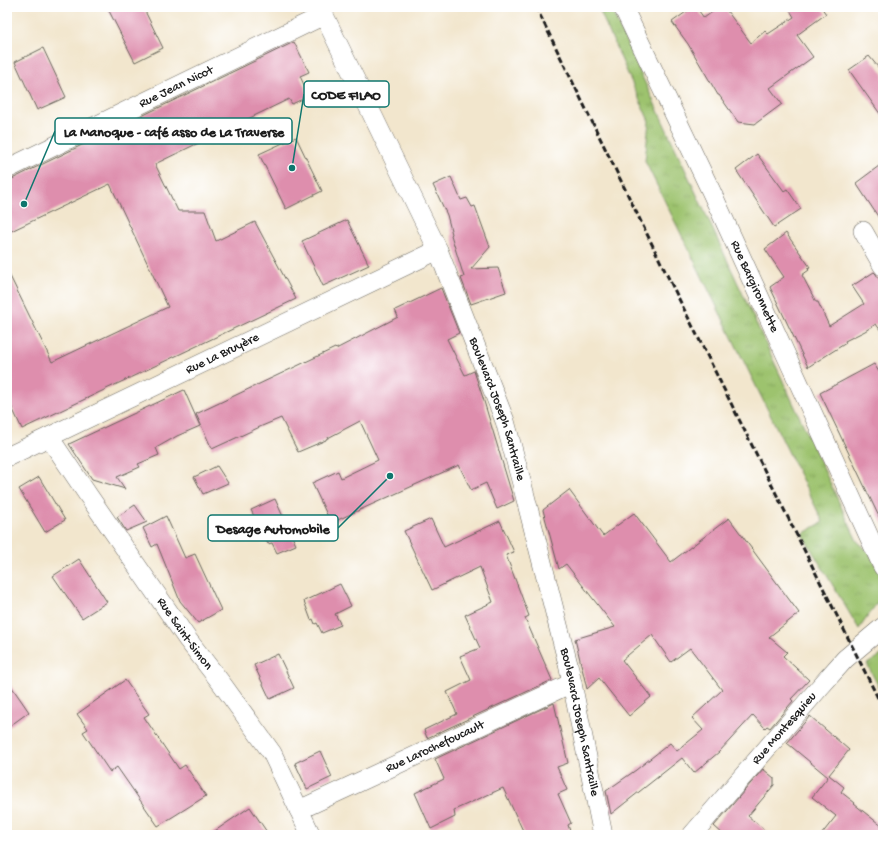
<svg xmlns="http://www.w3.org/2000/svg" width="890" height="842" viewBox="0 0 890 842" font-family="'Gochi Hand',sans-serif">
<defs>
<pattern id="grass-tufts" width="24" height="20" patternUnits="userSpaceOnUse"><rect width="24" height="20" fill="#9dc36e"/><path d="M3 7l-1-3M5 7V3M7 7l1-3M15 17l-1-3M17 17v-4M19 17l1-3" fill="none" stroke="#87a75f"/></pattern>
</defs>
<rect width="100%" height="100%" fill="#fff"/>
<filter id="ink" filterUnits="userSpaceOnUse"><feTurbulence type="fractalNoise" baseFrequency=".025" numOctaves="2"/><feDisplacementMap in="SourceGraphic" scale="8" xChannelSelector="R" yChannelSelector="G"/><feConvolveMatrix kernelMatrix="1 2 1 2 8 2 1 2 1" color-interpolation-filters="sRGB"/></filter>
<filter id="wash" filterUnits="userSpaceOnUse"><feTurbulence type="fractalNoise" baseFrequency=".012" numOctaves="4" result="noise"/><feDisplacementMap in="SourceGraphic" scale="16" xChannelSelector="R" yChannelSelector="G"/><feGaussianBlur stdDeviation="0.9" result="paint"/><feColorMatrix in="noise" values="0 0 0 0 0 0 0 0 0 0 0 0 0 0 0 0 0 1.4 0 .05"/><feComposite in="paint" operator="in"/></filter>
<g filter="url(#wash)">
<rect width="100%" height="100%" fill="#f2e6cd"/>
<path fill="url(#grass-tufts)" stroke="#5c7045" d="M598,7H610L857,541L869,552L880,573L883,581V594L859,629L802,534L823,522L645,161L649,121Z
M883,654V695L867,664Z"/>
<g id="blocks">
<path fill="#de8ead" d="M107,7H143L163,48L135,62Z
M693,7H696L704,18L719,7H724L751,43L765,31L768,34L794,17L788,7H821L826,14L797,35L813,57L770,88L782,104L755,124L738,122L719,95H718L688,44L672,22Z
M294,42L309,72L300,76L309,96L292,104L289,99L155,164L178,211H205L216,241L255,222L296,299L22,429L7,397V270L52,362L168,307L110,184L7,233V180L12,179Z
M43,48L66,97L37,110L15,62Z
M869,56L883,73V118L849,70Z
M296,137L322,191L286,209L259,154Z
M757,154L784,191L787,189L801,209L774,227L736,170Z
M883,163V224L856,183Z
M451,177L461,200L467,198L472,207L475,206L490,247L471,269L498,268L506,292L471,304L461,278L464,277L451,235L452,234L447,215L433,185Z
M347,220L369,265L323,286L302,241Z
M786,233L810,267L807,268L809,270L802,275L816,302H818L829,326L864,304L852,286L874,272L876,274L883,286V334L876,324L865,331L845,341L846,343L808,367L770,287L784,277L765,249Z
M441,288L459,333L447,339L465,375L474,371L483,398L514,501L497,509L486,483L471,490L459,465L331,523L312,483L338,471L341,478L378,460L360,421L326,439V440L298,452L281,418L262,426L212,449L196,414L335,348L336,349L398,317L395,310Z
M874,364L883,378V525L820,393Z
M184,390L200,426L177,436L156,448L159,455L138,464L140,467L117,477L125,489L92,479L69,444Z
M217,466L228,483L203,494L194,477Z
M39,477L65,520L45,532L19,489Z
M569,490L603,536L634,513L671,562L729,518L799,613L769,637L787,652L783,656L809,680L791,699L793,701L770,728L767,726L765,728L753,715L719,752L694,773L682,758L611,814L606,791L636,770L670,743L677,751L703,730L692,718L722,690L690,648L671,662L652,635L622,660L651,697L629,716L599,678L587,689L575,639L615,627L566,564L559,569L543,510Z
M275,499L296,545L277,553L272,543L268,544L251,510Z
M135,505L147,522L126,531L117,517Z
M166,516L185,558L195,554L221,610L198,623L180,601L157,544L152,547L143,528Z
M431,519L444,547L500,521L514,552L506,555L529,616L525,618L552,680L427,738L424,730L457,714L447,692L471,680L460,656L480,648L465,615L493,602L480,567L432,590L404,531Z
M79,559L107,602L82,618L53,576Z
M340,584L351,606L335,614L341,625L322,633L317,623L315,624L313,619L311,620L304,601Z
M278,654L294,688L270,699L254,665Z
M7,680L29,712L7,728Z
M125,680L149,714L144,717L179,769L185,765L206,796L158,826L117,767L110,772L83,732L88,729L77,714Z
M554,703L568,763L557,767L567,790L558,794L571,823L568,825L570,831H569L571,835H525L503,788L454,810L455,817L431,829L415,793L444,779L435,759Z
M810,716L849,750L829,775L844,787L841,792L855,803L854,804L883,827V835H821L836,816L812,797L828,777L787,743Z
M320,751L332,777L307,789L295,763Z
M763,769L774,778V785L748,816L771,835H724L714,826Z
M250,807L269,835H209Z"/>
</g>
</g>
<g filter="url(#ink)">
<use href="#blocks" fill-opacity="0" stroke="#67635a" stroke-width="1"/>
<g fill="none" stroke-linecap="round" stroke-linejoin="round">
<g stroke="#67635a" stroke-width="20">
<g id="street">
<path id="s1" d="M320,7L438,250L505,421L522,484L568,664L603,835"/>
<path id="s2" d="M623,7L711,191L883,567"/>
<path id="s3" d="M7,169L324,15"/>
<path d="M863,231L883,266"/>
<path id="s4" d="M49,437L88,495L188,640L222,684L272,753L311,835"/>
<path id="s5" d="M7,457L438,250"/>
<path id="s6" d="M299,810L572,683"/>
<path id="s7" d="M692,835L820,687L845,659L883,627"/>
</g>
</g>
<use href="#street" stroke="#fff" stroke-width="19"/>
<path stroke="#1c1c1c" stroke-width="3" stroke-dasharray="6 3" stroke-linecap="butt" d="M536,7L668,277L883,708"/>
</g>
</g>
<g text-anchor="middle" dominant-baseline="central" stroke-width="4" stroke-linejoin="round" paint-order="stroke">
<g font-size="13" fill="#1c1c1c" stroke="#fff">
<text stroke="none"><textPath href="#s3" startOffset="188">Rue Jean Nicot</textPath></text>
<text stroke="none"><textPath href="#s2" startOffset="309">Rue Bargironnette</textPath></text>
<text stroke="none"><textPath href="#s5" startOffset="239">Rue La Bruyère</textPath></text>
<text stroke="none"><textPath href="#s1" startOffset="440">Boulevard Joseph Santraille</textPath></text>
<text stroke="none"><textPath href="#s4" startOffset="239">Rue Saint-Simon</textPath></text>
<text stroke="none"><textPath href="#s1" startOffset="764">Boulevard Joseph Santraille</textPath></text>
<text stroke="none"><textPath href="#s7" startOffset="141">Rue Montesquieu</textPath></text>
<text stroke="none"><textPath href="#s6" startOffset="150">Rue Larochefoucault</textPath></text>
</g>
</g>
<path fill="none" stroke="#0f766e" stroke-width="1.5" d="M292 168L304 94M24 204L55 131M390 476L338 528"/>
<g fill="#0f766e" stroke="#fff" stroke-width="1.5">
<circle cx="292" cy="168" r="4"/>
<circle cx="24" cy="204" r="4"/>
<circle cx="390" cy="476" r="4"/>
</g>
<g fill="#fff" stroke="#0f766e" stroke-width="1.5">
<rect x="304" y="81" width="85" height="26" rx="4"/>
<rect x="55" y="118" width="237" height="26" rx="4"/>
<rect x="208" y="515" width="130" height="26" rx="4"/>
</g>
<g font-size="14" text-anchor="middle" font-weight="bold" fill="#1c1c1c">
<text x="346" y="99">CODE FILAO</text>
<text x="174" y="136">La Manoque - café asso de La Traverse</text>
<text x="273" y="533">Desage Automobile</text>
</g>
<rect width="890" height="842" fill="none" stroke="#fff" stroke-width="24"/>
</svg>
